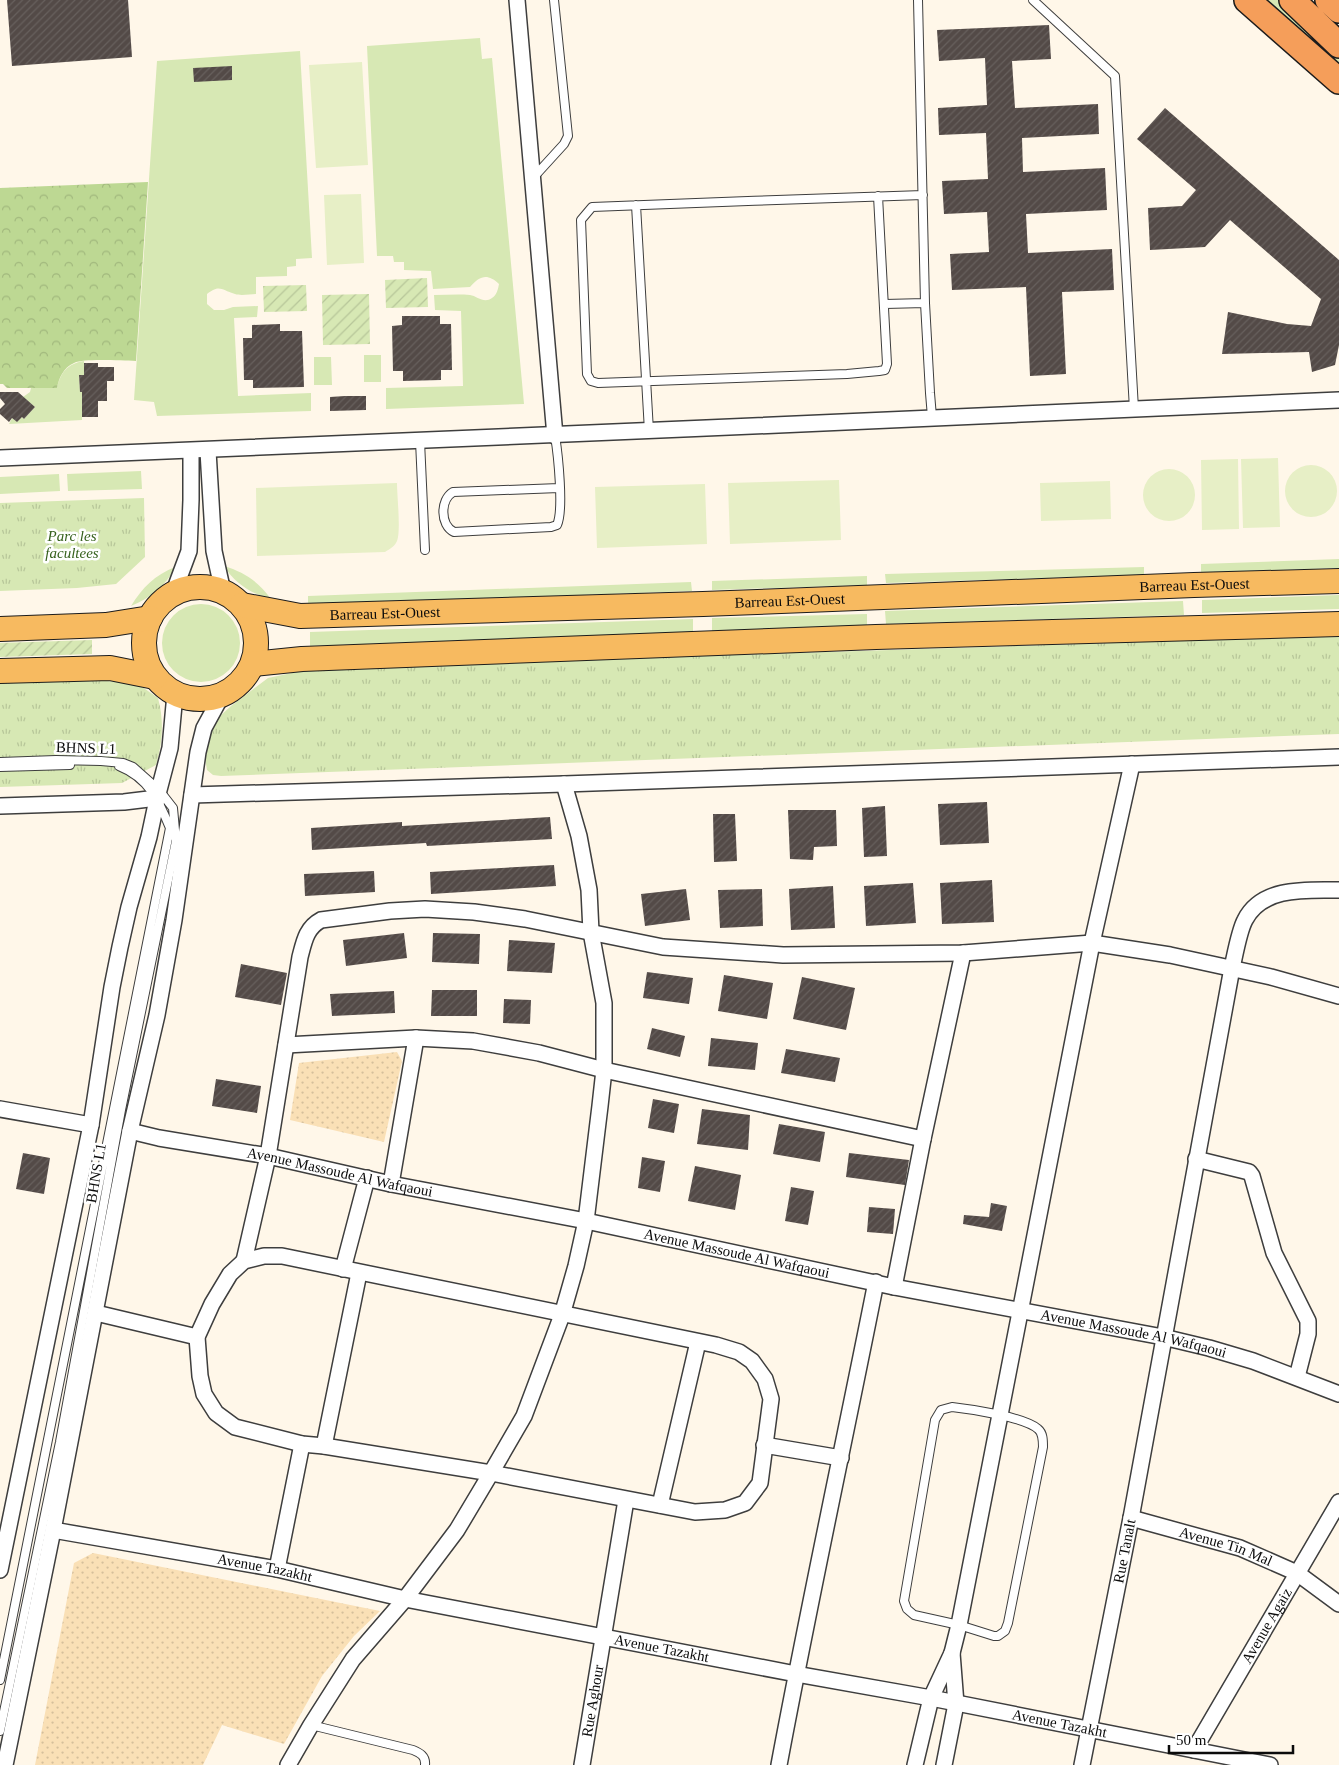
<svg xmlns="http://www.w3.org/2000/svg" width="1339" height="1765" viewBox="0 0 1339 1765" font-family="Georgia,serif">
<defs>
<pattern id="forest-crowns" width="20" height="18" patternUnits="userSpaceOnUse" patternTransform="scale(1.25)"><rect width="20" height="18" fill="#bdd893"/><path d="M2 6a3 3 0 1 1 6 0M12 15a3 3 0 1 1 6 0" fill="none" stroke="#a1b87d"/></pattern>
<pattern id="sand-dots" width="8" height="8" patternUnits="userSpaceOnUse" patternTransform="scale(1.25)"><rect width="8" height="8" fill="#fae0b6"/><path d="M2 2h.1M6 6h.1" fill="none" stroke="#d5bf9b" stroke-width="1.8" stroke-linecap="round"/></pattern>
<pattern id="park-tufts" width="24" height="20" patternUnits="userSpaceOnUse" patternTransform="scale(1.25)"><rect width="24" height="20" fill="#d7e8b4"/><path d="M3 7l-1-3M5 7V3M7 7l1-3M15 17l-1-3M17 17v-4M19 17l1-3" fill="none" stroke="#b7c699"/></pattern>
<pattern id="garden-furrows" width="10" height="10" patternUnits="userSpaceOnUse" patternTransform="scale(1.25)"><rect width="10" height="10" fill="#d7e8b4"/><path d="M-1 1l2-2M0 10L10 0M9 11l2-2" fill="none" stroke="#b7c699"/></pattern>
<pattern id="building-hatch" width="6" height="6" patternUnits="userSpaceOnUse" patternTransform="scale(1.25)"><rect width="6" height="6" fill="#534a47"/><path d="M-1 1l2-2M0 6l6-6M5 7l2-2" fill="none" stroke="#67605d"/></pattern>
</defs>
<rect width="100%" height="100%" fill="#fff7e9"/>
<path fill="#d7e8b4" d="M1261,0H1283L1339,50V68Z
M480,38L482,59L492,58L524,404L386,409V388L463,386L461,311L435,310L434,295C446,295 458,294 470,295C477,296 484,304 492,298C497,295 498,289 499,284C487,273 480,276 470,287L433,289L431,271L404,270V262H394L393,256H377L367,46Z
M300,51L312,258L296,259V266L287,267V276L256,277V294C250,294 241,296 235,294C221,290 220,284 207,294V304L214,310H224L233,307L258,306L257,317L234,318L238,396L311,393V411L157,416L154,402L134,400L157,61Z
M364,355H381V382H364Z
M314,357H331L332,385H314Z
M84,361V375H79L80,391L82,392V420L9,424L12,418L17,422L22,417L24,419L35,407L23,397L30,392L31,388H57C61,372 67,364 84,361Z
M141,471L142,489L68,491L67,474Z
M59,474L60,491L0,494V477Z
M1339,559V568L1201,573V564Z
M224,566C244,572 259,582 271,599C252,594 235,584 224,566Z
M175,567C167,585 149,599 131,606C142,588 155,575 175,567Z
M1144,567V575L886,583L885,574Z
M867,576V585L712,590V581Z
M691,582L692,591L308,605V596Z
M1339,595V609L1202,613V600Z
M1183,601L1184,615L886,624L885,611Z
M162 643a39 39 0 1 1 78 0a39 39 0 1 1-78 0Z
M867,614V627L712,631V618Z
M693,619V632L310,646V632Z"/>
<path fill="url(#forest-crowns)" d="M148,182L136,361C122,361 85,358 74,363C63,368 59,378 57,388H7L3,384H0V188Z"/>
<path fill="url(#sand-dots)" d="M397,1052L402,1061L384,1142L290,1120L299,1063Z
M93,1553L380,1611L354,1636L322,1676L284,1744L222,1725L203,1765H35L74,1563Z"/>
<path fill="url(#park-tufts)" d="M144,498L145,557L116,584L77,588L0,591V503Z
M1339,636V734L221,776L213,775L207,770L205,758L212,727L219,717L231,706L268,678L306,670L342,667Z
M86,679L138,684L158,698C164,720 163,742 156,765L122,783L0,787V682Z"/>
<path fill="url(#garden-furrows)" d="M427,278L428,307L386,308L385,280Z
M306,285L307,311L264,312L263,286Z
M369,294L370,344L323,345L322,295Z
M92,640V654L0,657V643Z"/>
<path fill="#e7efc6" d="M362,62L368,165L316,168L309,65Z
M361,194L364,263L327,265L324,195Z
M1278,458L1280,527L1243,528L1241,459Z
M1238,459L1239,529L1202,530L1201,460Z
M1285 491a26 26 0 1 1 52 0a26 26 0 1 1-52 0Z
M1143 495a26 26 0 1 1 52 0a26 26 0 1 1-52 0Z
M839,480L841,540L730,544L728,483Z
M1110,481L1111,519L1041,521L1040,483Z
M397,483C397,495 401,531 397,541C395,546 390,549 385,552L257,556L256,488Z
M705,484L707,544L597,548L595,487Z"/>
<path fill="url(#building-hatch)" d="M7,0H128L132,57L12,66Z
M1049,25L1051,59L1012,61L1015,108L1098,104L1099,134L1022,138L1023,172L1105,168L1107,210L1026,214L1028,253L1112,249L1114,290L1062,292L1066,374L1030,376L1026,287L952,290L950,254L989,252L987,212L944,214L942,181L988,179L986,133L939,135L938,108L987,105L985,58L939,61L937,30Z
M232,66V80L194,82L193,68Z
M1165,108L1339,260V345L1335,365L1312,372L1309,352L1222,354L1228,312L1287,324L1311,326L1321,299L1230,220L1205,247L1150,250L1148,208L1182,206L1196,190L1137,139Z
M402,316H440V324H451L452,370H441V380L403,381V371H393L392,326L402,325Z
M280,324V331H302L304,387L253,388V380H244L243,338H252V325Z
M84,363H98V367H114V381H107V401H98V417H82V392H80L79,375H84Z
M0,392H18L35,407L24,419L22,417L17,422L12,418L9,422L0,414V409L5,404L0,398Z
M345,396H366V410L330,411V397Z
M987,802L989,843L940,845L938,804Z
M885,806L887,856L864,857L862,808Z
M788,810H836L837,846L814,847L813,860L790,859Z
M713,814H735L737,861L714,862Z
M550,817L552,839L427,846L426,843L312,850L311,828L402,822V826Z
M554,865L556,886L431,894L430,872Z
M374,871L375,892L305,896L304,874Z
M992,880L994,922L942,924L940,883Z
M913,883L916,923L866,926L864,886Z
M833,886L835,928L791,930L789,889Z
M686,889L690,920L645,926L641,894Z
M762,889L763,926L720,928L718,890Z
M404,933L407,958L346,966L343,940Z
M433,933L480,934L479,964L432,962Z
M509,940L555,943L552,973L507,971Z
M241,964L287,973L281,1005L235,997Z
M647,972L693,978L689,1004L643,998Z
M724,975L773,983L767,1019L718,1011Z
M802,977L855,988L846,1030L793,1019Z
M432,990H477V1016H431Z
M394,991L395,1013L332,1016L330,994Z
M504,999L531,1000L530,1024L503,1023Z
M652,1028L685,1036L680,1057L647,1049Z
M711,1038L758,1043L755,1070L708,1066Z
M786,1049L840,1058L835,1082L781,1073Z
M216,1079L261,1086L257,1113L212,1106Z
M653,1099L679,1104L674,1133L648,1128Z
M702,1109L750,1115L748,1150L697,1144Z
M779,1124L825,1132L820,1162L773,1154Z
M23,1153L50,1158L44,1194L16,1189Z
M849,1153L909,1160L905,1185L846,1177Z
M642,1157L665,1161L660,1192L638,1188Z
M695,1166L741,1175L735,1210L688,1201Z
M791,1187L814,1191L808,1225L785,1221Z
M991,1203L1007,1206L1002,1231L963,1224L964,1215L989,1217Z
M869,1207L895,1209L893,1234L867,1232Z"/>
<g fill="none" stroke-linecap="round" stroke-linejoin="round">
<g stroke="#3e3e3e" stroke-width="10">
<path id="service" d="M918,0L925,303L930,393L932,417
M1033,0L1115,76L1134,409
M533,178L564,144L568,136L554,0
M878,196L887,364L885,370L879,371L847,374L598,383L591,381L587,374L581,220L592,207C702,203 813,198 923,195
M636,205L649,431
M885,304L925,303
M555,436C558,454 564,510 557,525L551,527L454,532C440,525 440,500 453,492L559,488
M420,441L425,550
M0,762L56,760L101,761L123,763L133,767L159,790L173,808L176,841L121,1110L60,1442L0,1731
M0,767L70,765
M952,1407C970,1409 1025,1417 1038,1429C1043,1433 1043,1440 1043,1447L1008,1623L1005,1631L998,1636H994L959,1625L914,1615L907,1609L904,1601L935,1420L941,1410Z
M0,1680L170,828C159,801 149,778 119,766
M311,1725L413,1750C420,1753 426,1756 425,1765"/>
</g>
<g stroke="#3e3e3e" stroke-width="18">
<g id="minor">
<path d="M517,0L555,436"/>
<path d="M208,451L214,551L223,592"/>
<path d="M0,458C446,441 893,419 1339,400"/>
<path d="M173,594L189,551L191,500V451"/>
<path d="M192,795L564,784L1339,757"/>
<path d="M0,806L124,802L157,798"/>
<path d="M286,1045L416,1038L473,1041L539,1053L604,1070L923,1139"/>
<path d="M0,1109L91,1125"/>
<path id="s1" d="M130,1131L159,1138L268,1156L391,1184L586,1221L894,1287L1163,1337L1209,1348L1253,1361L1339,1394"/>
<path d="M1196,1159L1249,1172L1252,1176L1274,1253L1308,1321V1334L1297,1377"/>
<path d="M391,1184L416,1038"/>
<path d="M264,1256H282L716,1345L739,1352L752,1361L765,1379L771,1399L760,1483L745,1503L725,1510L695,1512L491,1473L324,1446L302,1444L235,1427L216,1413L204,1394L200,1376L197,1337L212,1304L230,1274L244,1261Z"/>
<path d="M244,1261L268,1156L300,957C304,942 306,928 321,920L390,911L425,909L474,912L525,919L663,947L783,955L963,953L1092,943L1170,955L1271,977L1339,996"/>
<path d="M343,1269L367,1178"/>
<path d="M894,1287L923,1139L963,953"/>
<path d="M96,1313L197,1337"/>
<path d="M764,1445L841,1458"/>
<path d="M324,1446L359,1273"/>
<path d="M660,1505L698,1342"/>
<path id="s2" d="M1131,1518L1240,1548L1297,1573L1339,1604"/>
<path id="s3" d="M53,1530L277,1569L405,1599L796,1674L931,1698L1270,1765"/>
<path d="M277,1569L302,1444"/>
<path d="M0,1570L91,1125L112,987L120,947L129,907L149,837L159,790L170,748L175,694"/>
<path id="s4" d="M1194,1750L1339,1502"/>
<path d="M5,1765L53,1530L130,1131L157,1015L174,920L198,752L204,728L222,695"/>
<path d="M288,1765L311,1725L353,1659L405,1599L457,1530L491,1473L524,1416L562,1315L576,1266L586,1221L600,1106L604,1070V1003L591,932L589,890L579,836L564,784"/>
<path id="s5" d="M582,1765L626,1500"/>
<path d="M779,1765C809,1604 844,1443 876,1282"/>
<path d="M915,1765L931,1698L952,1653L959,1625L1092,943L1132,764"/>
<path d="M944,1765L956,1704L952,1653"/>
<path id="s6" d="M1082,1765L1131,1518L1232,968C1235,955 1239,931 1245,920C1262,886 1308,890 1339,890"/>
</g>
</g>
<g stroke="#1c1c1c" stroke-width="26">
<g id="primary">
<circle cx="200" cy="643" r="56"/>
<path id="s7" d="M242,605L300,616L703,604L1194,585L1339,581"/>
<path d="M0,629L106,625L150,618"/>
<path d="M253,664L302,659L876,637L1339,624"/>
<path d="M0,671L110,668L155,677"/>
</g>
</g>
<g stroke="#1c1c1c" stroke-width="28">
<path id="trunk" d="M1247,0L1339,81
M1292,0L1339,45
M1328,0L1339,10"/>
</g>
<use href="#service" stroke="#fff" stroke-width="8"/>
<use href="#minor" stroke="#fff" stroke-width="15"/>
<use href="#primary" stroke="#f7ba60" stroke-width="24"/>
<use href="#trunk" stroke="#f59e5a" stroke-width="25"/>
</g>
<g text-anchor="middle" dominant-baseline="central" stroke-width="5" stroke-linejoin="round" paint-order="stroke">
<g font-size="15" font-style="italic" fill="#36611d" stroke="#fff">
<text x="72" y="536">Parc les<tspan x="72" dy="17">facultees</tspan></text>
</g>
<g font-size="15" fill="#0b0b0b" stroke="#fff">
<text stroke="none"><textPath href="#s7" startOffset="954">Barreau Est-Ouest</textPath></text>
<text stroke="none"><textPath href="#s7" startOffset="549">Barreau Est-Ouest</textPath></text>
<text stroke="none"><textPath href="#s7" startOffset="144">Barreau Est-Ouest</textPath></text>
<text transform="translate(86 748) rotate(2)">BHNS L1</text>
<text stroke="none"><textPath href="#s1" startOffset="214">Avenue Massoude Al Wafqaoui</textPath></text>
<text transform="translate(96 1173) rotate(-80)">BHNS L1</text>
<text stroke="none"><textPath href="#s1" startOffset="619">Avenue Massoude Al Wafqaoui</textPath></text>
<text stroke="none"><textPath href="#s1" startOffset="1024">Avenue Massoude Al Wafqaoui</textPath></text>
<text stroke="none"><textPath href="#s2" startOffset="99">Avenue Tin Mal</textPath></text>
<text stroke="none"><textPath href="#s6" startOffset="218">Rue Tanalt</textPath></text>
<text stroke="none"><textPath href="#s3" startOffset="215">Avenue Tazakht</textPath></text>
<text stroke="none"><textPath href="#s4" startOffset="144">Avenue Agaiz</textPath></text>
<text stroke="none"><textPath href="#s3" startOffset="620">Avenue Tazakht</textPath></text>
<text stroke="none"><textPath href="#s5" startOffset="65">Rue Aghour</textPath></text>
<text stroke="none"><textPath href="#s3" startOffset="1025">Avenue Tazakht</textPath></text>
</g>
</g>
<path d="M1169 1745v8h124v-8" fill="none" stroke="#0b0b0b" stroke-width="2.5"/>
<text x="1176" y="1745" font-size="15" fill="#0b0b0b" stroke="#ffffff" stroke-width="4" paint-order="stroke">50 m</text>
</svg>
